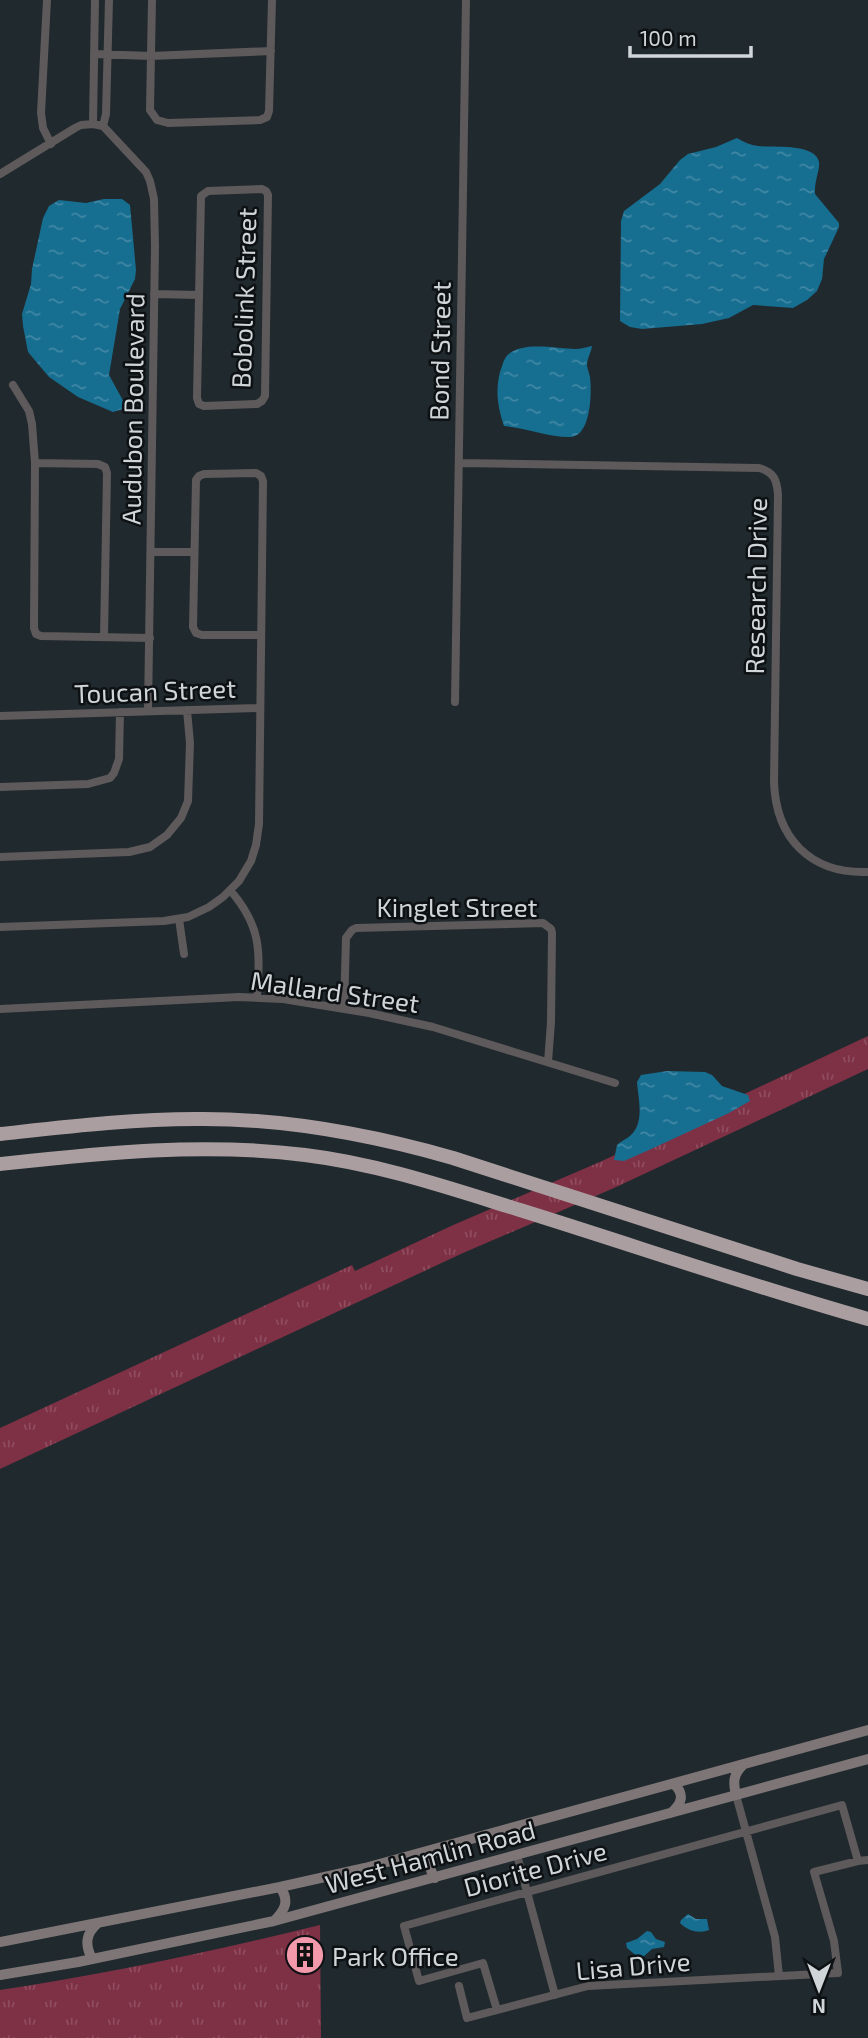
<svg xmlns="http://www.w3.org/2000/svg" width="868" height="2038" viewBox="0 0 868 2038" font-family="'Exo 2',sans-serif">
<defs>
<pattern id="park-tufts" width="24" height="20" patternUnits="userSpaceOnUse" patternTransform="scale(1.75)"><rect width="24" height="20" fill="#7e3045"/><path d="M3 7l-1-3M5 7V3M7 7l1-3M15 17l-1-3M17 17v-4M19 17l1-3" fill="none" stroke="#8f4d5f"/></pattern>
<pattern id="water-ripples" width="26" height="14" patternUnits="userSpaceOnUse" patternTransform="scale(1.75)"><rect width="26" height="14" fill="#166e91"/><path d="M2 4q2-2 4 0t4 0M15 11q2-2 4 0t4 0" fill="none" stroke="#4288a5"/></pattern>
</defs>
<rect width="100%" height="100%" fill="#20292d"/>
<path fill="url(#park-tufts)" d="M868,1036V1069L614,1188L463,1253L0,1469V1428L352,1265L355,1271L451,1226L602,1161Z
M320,1925L321,2038H0V1990C107,1974 215,1951 320,1925Z"/>
<path fill="url(#water-ripples)" d="M737,138C743,142 751,145 758,146C773,148 815,143 819,162C820,170 814,182 815,194L839,223V227L824,259L822,279L817,291L807,300L793,308L753,305L729,318L702,324L642,329L630,327L620,321L621,221L624,211L660,184L680,160L688,154L716,147Z
M104,199H122L130,205L136,270L135,279L120,309L109,375L126,406L123,409L113,412L78,397L49,377L28,352L23,326L22,314L31,284L32,269L43,218L49,206L59,200L86,203Z
M592,346C591,353 587,358 587,366C588,370 589,373 590,377C592,393 591,438 569,437C548,437 527,428 504,426C498,408 495,392 500,372C502,367 503,361 506,357C519,340 557,349 575,349C581,349 586,347 592,346Z
M667,1071L705,1072L712,1075L722,1086L748,1095L750,1101L729,1113L649,1150L624,1161L614,1160L617,1145C621,1141 627,1139 631,1135C645,1122 638,1097 637,1082L641,1075Z
M688,1914L696,1919H707L709,1930C699,1934 688,1931 680,1923L681,1920Z
M647,1931L651,1932L656,1939L665,1942L664,1947L652,1949L643,1957H638L627,1948L626,1943L637,1939Z"/>
<g fill="none" stroke-linecap="round" stroke-linejoin="round">
<path stroke="#5e595a" stroke-width="8" d="M47,0L41,113L43,128L51,144
M152,0L150,110L157,120L168,123L260,120L267,117L269,111L272,0
M94,54L151,56L271,51
M93,124L95,0
M103,126L106,114L109,0
M0,174L75,128L81,125L93,124L103,126L146,172L150,181L154,199L155,247L148,711
M262,189L266,191L268,195L265,396L262,401L257,404L204,406L199,404L197,398L201,196L208,191Z
M154,294L199,295
M13,385L29,411L32,424L35,463L34,628L36,634L41,636L150,638
M35,463L98,464L105,467L107,473L104,637
M459,463L759,468C774,472 777,480 778,495L774,782C776,838 810,874 868,872
M151,552H194
M455,702L466,0
M0,716L260,708
M0,787L88,784L110,778L114,773L119,759L120,712
M0,857L129,852L150,847L167,835L181,818L188,801L190,743L187,710
M230,890C262,927 260,951 257,997
M179,919L184,954
M0,927L164,921L188,917L209,907L223,897L239,881L251,861L256,845L259,824L263,481L261,476L256,473L204,474L199,476L196,480L193,627L196,633L202,635H261
M0,1009L239,997L283,999L369,1013L433,1027L615,1083
M344,1009L346,938L352,930L356,928L543,923L551,929L552,933L551,1022L548,1062
M736,1795L775,1937L779,1976
M517,1855L555,1995
M459,1986L467,2018L588,1986L838,1973L834,1941L814,1872L858,1861L868,1860
M497,2010L483,1963L419,1981L404,1926L842,1805L858,1861"/>
<path stroke="#7d7576" stroke-width="10" d="M736,1795C733,1783 733,1774 743,1765
M671,1813C682,1804 685,1794 674,1784
M435,1878C428,1868 428,1859 436,1849
M274,1921C285,1910 290,1901 280,1887
M0,1942L280,1887L365,1868L868,1730
M92,1959C85,1945 85,1934 98,1923
M0,1975L78,1962L274,1921L868,1759"/>
<path stroke="#aa9ea0" stroke-width="14" d="M0,1134C65,1127 131,1119 196,1119C284,1118 369,1134 453,1158L797,1269L868,1289
M0,1164C102,1153 203,1142 305,1155C379,1164 449,1188 520,1210C636,1246 751,1286 868,1319"/>
</g>
<defs>
<g id="building-disc" transform="scale(2.0125)"><circle r="9.5" fill="#f29aac" stroke="#0d1113"/><path d="M-4-6H4V6H1V3H-1V6H-4ZM-2.5-4.3h1.7v1.8h-1.7ZM.8-4.3h1.7v1.8H.8ZM-2.5-1h1.7V.8h-1.7ZM.8-1h1.7V.8H.8Z" fill="#111"/></g>
</defs>
<g fill-rule="evenodd">
<use href="#building-disc" x="305" y="1955"/>
</g>
<g text-anchor="middle" dominant-baseline="central" stroke-width="5" stroke-linejoin="round" paint-order="stroke">
<g font-size="26" fill="#cfd5d8" stroke="#0d1113">
<text transform="translate(243 298) rotate(-88)">Bobolink Street</text>
<text transform="translate(439 351) rotate(-89)">Bond Street</text>
<text transform="translate(132 409) rotate(-89)">Audubon Boulevard</text>
<text transform="translate(755 586) rotate(-89)">Research Drive</text>
<text transform="translate(155 690) rotate(-2)">Toucan Street</text>
<text x="457" y="906">Kinglet Street</text>
<text transform="translate(335 991) rotate(8)">Mallard Street</text>
<text transform="translate(430 1856) rotate(-15)">West Hamlin Road</text>
<text transform="translate(535 1868) rotate(-15)">Diorite Drive</text>
<text transform="translate(633 1965) rotate(-5)">Lisa Drive</text>
</g>
<g font-size="26" fill="#cfd5d8" stroke="#0d1113" text-anchor="start">
<text x="332" y="1955">Park Office</text>
</g>
</g>
<g transform="translate(819 1989) rotate(180)" stroke="#0d1113" stroke-width="5" paint-order="stroke">
<path d="M0-5L12 26L0 18L-12 26Z" fill="#cfd5d8"/>
<text y="-10" font-size="19" font-weight="bold" text-anchor="middle" fill="#cfd5d8">N</text>
</g>
<path d="M630 46v10h121v-10" fill="none" stroke="#cfd5d8" stroke-width="3.5"/>
<text x="640" y="46" font-size="21" fill="#cfd5d8" stroke="#0d1113" stroke-width="5" paint-order="stroke">100 m</text>
</svg>
